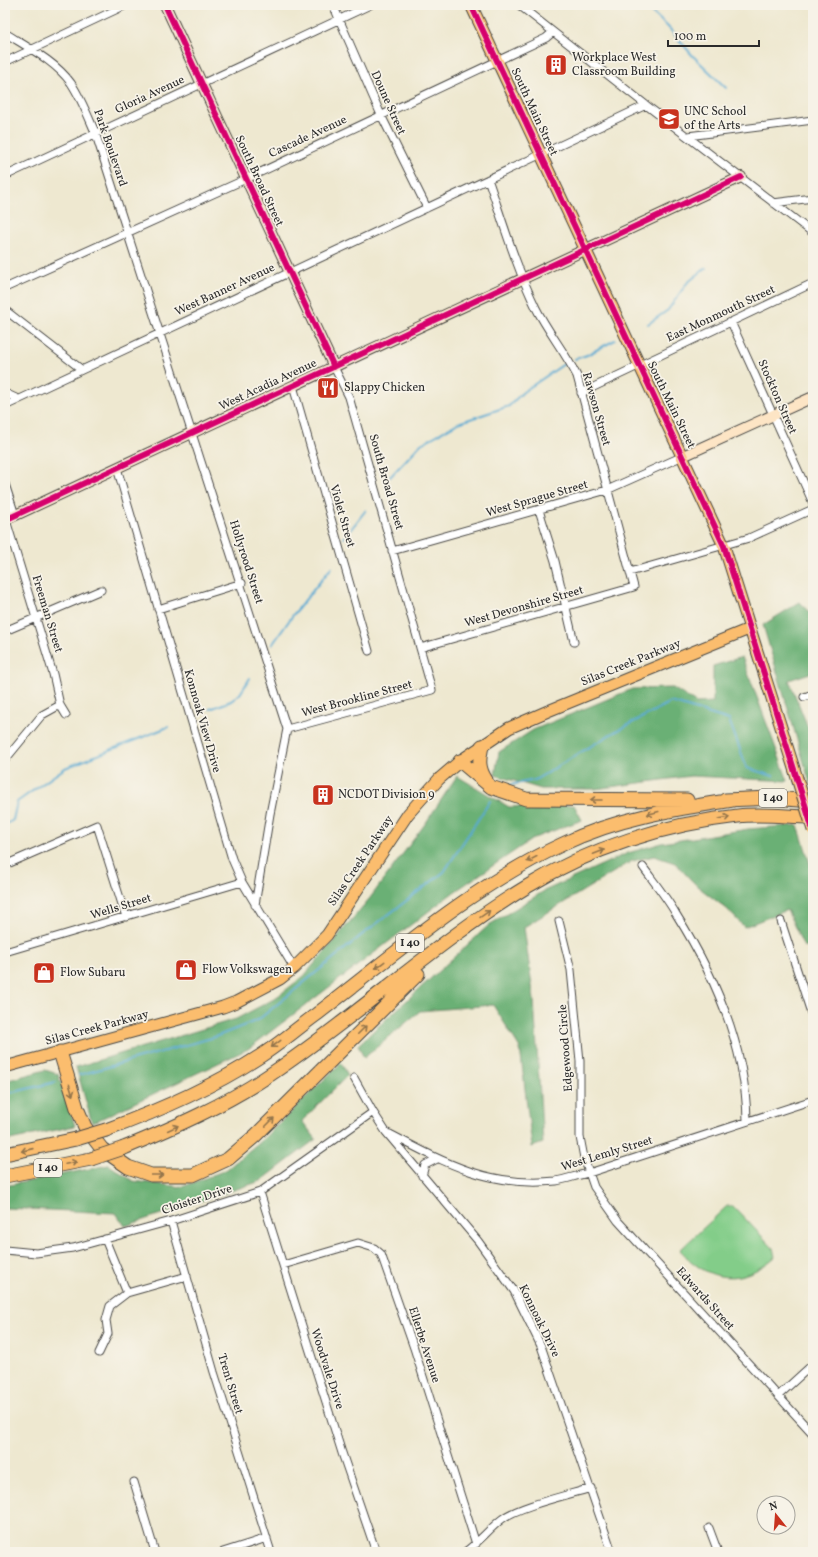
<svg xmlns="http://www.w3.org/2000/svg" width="818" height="1557" viewBox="0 0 818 1557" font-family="Vollkorn,serif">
<rect width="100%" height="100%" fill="#f7f3e8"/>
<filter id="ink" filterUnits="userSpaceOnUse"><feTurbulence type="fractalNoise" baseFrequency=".025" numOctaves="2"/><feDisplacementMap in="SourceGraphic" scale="8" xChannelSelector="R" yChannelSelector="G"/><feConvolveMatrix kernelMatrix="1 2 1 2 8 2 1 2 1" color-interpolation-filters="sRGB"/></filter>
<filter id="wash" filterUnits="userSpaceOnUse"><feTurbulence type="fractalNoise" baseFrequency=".012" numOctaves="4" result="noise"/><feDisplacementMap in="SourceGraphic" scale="16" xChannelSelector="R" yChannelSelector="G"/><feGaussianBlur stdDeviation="0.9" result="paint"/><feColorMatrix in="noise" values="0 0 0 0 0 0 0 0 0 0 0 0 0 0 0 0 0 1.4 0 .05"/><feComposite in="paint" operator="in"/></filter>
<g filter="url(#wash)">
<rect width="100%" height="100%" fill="#eee8d0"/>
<path fill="#83cd89" stroke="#577c5a" d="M727,1206H733L773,1248L775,1257C742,1286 708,1283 680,1250Z"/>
<path fill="#6ab075" stroke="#4a6e50" d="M800,602L813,617V672L789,680L813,740V784L810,783L763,625Z
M742,657L788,781L691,776L595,789H541L495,775L499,752L533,730L632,689L673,688L696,703L713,702V666Z
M457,776L509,807L574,805L582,820L534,838L454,892L248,1049L92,1123L76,1067L236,1019L274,999L304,976L370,898L425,824Z
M798,825L813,873V944L804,947L787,910L744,927L727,909L697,886L675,863L654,856L632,861L524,927L534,1000L543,1143L532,1147L520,1048L493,1005L420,1011L364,1058L358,1045L489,925L544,891L628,853L662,843L748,829Z
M341,1063L348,1075L302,1121L316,1139L261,1181L125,1226L116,1213L5,1208V1186L109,1165L133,1181L182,1187L226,1170L264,1138Z
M45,1070L58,1074L75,1126L5,1141V1081Z"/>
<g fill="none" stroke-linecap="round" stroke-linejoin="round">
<path stroke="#58aad3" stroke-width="2" d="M644,5L668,27L693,56L726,88
M648,324L668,310L687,283L706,268
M575,359L587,355L615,340
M390,477L421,444L458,423L509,406L523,392L564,364
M344,538L366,510
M272,645L293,615L332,567
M210,709L231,701L240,694L250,678
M505,786L535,780L611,734L671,702L729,720L747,768L773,776
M5,825L13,820L17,802L65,768L168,727
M79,1075L215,1037L258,1020L363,934L444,872L490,801
M5,1094L56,1082"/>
</g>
</g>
<g filter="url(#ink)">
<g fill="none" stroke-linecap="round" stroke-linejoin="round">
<g stroke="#484744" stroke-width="9">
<path id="street" d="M333,5L381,115L427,208
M519,5L646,105L813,233
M5,33C27,47 55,61 71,83C81,98 88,116 95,132L287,729L270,814L255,905
M5,62L126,5
M688,136L813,120
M5,176L370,5
M773,203L813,198
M5,288L246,179L546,38L553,32
M5,310L81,369
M731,322L813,503
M293,386L369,651
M5,393L18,399
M581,393L813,283
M5,406L646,105
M117,468L232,859L242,882L294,968
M5,484L15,515
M539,510L555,561L574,642
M6,520L53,674L60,705L66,715
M392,551L607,490L683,456
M630,572L749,538L813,509
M158,609L242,583
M5,631L101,590
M420,648L634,587L577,376C565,352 548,332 536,308C516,267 503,222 488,179
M804,697L813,694
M287,729L432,690L349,397L334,367
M5,760L42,715L60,705
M5,865L97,825L126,917
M643,867C654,882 667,898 676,914C715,976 746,1047 747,1121
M559,921L571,970L580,1061V1137L584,1158L594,1187L618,1221L813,1434
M781,921L813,1019
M5,952L242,882
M354,1078L373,1112L386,1132L478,1241L514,1291L541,1346L612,1552
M390,1134C445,1163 491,1188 556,1181C567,1179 578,1175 589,1173L813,1100
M422,1176L425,1165L437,1159
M260,1192L342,1453L376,1552
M171,1221L214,1372L271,1552
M105,1239L127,1293
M5,1250L36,1253L73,1248L171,1221L260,1192L373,1112
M283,1265L358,1243L374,1248L381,1254L414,1348L476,1544
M99,1353L108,1334L106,1320L110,1306L127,1293L187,1276
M778,1396L813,1364
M134,1482L155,1552
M709,1528L718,1552
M223,1552L267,1538
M465,1552C479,1542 489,1529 502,1519C519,1506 569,1495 591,1488"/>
</g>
<g stroke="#484744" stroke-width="12">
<path id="secondary" d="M165,5L334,367
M683,456L813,397
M5,520L741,177"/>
</g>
<g stroke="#484744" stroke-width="13">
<path id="primary" d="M471,5L724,546L797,778
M5,1067L223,1007L236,1002L280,979L294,968L327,935L408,814L439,779L460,761L509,728L548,711L749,629"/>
</g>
<g stroke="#484744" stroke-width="15">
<path id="highway" d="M482,746C479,760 478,768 486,780
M460,761L491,787L526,799L687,800
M725,800L772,798L813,801
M60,1052L77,1108L85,1127L102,1149L128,1167L151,1175H193L228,1159L255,1136L418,974
M106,1130C161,1110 213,1087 262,1055C281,1043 299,1027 317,1014C395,954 472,886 563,844C617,818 675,809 733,800
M124,1148C175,1127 225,1105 271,1074C359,1015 437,941 528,886C590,848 666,824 738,816C763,813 789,817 813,817
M5,1154L76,1139
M5,1176L91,1159"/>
</g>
<use href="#street" stroke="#fff" stroke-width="7"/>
<use href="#secondary" stroke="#fde5c5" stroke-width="10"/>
<use href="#primary" stroke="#fbbd6e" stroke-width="11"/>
<use href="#highway" stroke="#fbbd6e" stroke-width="13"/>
<g stroke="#484744" stroke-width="13" stroke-linecap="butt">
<path id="primary-bridge" d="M797,778L813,830"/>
</g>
<g stroke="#484744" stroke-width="15" stroke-linecap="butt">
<path id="highway-bridge" d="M76,1139L106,1130
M91,1159L124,1148"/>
</g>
<use href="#primary-bridge" stroke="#fbbd6e" stroke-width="11"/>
<use href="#highway-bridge" stroke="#fbbd6e" stroke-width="13"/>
<g stroke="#f7f3e8" stroke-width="8">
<path id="cycleway" d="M165,5L334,367
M471,5L724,546L813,830
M5,520L741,177"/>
</g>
<use href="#cycleway" stroke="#d6006c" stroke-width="6"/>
</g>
<defs><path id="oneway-shaft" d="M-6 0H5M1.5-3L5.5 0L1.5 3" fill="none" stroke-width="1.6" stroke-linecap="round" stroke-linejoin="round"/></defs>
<g stroke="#93744c">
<use href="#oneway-shaft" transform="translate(596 800) rotate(180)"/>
<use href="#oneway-shaft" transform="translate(653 813) rotate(165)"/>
<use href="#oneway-shaft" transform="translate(724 818) rotate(-9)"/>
<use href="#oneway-shaft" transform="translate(599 852) rotate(-21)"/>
<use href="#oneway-shaft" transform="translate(532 859) rotate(152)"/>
<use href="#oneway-shaft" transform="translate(485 914) rotate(-35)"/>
<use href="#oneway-shaft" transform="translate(380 965) rotate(143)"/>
<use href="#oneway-shaft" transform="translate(362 1030) rotate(-45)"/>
<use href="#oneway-shaft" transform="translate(276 1044) rotate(143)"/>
<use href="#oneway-shaft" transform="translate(71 1090) rotate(73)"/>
<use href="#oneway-shaft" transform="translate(270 1122) rotate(-45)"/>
<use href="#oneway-shaft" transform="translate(173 1128) rotate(-25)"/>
<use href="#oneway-shaft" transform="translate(27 1150) rotate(167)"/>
<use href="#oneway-shaft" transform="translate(71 1163) rotate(-12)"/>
<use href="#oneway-shaft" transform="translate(157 1175)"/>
</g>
</g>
<defs>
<g id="building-square" transform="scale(1.15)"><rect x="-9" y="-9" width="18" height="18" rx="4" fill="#c8321e" stroke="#f7f3e8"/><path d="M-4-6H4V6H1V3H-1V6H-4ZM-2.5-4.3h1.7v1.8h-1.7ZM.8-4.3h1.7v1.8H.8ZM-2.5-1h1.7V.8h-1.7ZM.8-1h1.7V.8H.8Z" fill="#fff"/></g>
<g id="university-square" transform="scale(1.15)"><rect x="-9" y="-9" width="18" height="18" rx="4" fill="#c8321e" stroke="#f7f3e8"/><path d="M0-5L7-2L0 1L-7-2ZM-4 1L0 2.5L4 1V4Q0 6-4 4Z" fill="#fff"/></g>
<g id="restaurant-square" transform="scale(1.15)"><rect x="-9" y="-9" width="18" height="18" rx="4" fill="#c8321e" stroke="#f7f3e8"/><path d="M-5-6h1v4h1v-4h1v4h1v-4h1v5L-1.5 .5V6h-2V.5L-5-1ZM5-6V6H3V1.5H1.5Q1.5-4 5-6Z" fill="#fff"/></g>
<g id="shop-square" transform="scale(1.15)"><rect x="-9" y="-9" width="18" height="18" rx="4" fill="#c8321e" stroke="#f7f3e8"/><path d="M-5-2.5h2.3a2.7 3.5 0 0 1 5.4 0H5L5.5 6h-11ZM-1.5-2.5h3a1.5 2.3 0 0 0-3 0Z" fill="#fff"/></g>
</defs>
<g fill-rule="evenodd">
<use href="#building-square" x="556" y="65"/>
<use href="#university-square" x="669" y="119"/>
<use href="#restaurant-square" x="328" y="388"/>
<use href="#building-square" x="323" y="795"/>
<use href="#shop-square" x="186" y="970"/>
<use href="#shop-square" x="44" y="973"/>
</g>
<g text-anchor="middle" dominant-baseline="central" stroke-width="3.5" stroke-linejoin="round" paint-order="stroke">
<g fill="#f7f3e8" stroke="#686764" stroke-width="1">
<rect x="759" y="789" width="28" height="18" rx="3"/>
<rect x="396" y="934" width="28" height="18" rx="3"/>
<rect x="34" y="1159" width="28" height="18" rx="3"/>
</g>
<g font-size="11" font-weight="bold" fill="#2b2b2b">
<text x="773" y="798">I 40</text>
<text x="410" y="943">I 40</text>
<text x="48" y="1168">I 40</text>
</g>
<g font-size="12" fill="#2b2b2b" stroke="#f7f3e8" text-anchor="start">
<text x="572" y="58">Workplace West<tspan x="572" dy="14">Classroom Building</tspan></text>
<text x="684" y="112">UNC School<tspan x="684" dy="14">of the Arts</tspan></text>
<text x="344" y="388">Slappy Chicken</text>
<text x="338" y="795">NCDOT Division 9</text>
<text x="202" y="970">Flow Volkswagen</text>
<text x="60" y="973">Flow Subaru</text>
</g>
<g font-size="12" fill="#2b2b2b" stroke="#f7f3e8">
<text transform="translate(150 95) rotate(-25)">Gloria Avenue</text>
<text transform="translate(388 103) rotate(66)">Doune Street</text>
<text transform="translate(534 112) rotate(65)">South Main Street</text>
<text transform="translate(308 137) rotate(-25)">Cascade Avenue</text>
<text transform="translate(110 148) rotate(71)">Park Boulevard</text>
<text transform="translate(259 181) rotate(65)">South Broad Street</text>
<text transform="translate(225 290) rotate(-25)">West Banner Avenue</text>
<text transform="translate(721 314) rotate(-25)">East Monmouth Street</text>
<text transform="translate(268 385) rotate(-25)">West Acadia Avenue</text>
<text transform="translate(777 397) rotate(66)">Stockton Street</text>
<text transform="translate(671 405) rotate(64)">South Main Street</text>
<text transform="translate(596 409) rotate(74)">Rawson Street</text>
<text transform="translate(386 482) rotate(74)">South Broad Street</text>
<text transform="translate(537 499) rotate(-16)">West Sprague Street</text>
<text transform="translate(342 516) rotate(74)">Violet Street</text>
<text transform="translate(246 562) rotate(72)">Hollyrood Street</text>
<text transform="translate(524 607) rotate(-16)">West Devonshire Street</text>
<text transform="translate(47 614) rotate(73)">Freeman Street</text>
<text transform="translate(631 663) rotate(-22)">Silas Creek Parkway</text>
<text transform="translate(357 699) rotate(-15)">West Brookline Street</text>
<text transform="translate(202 721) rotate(74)">Konnoak View Drive</text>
<text transform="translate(361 861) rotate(-56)">Silas Creek Parkway</text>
<text transform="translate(121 907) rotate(-17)">Wells Street</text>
<text transform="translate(97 1028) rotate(-15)">Silas Creek Parkway</text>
<text transform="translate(566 1048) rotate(-94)">Edgewood Circle</text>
<text transform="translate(607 1154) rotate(-17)">West Lemly Street</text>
<text transform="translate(197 1200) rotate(-18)">Cloister Drive</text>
<text transform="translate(705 1299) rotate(48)">Edwards Street</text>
<text transform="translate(539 1321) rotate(64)">Konnoak Drive</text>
<text transform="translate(424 1345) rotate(72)">Ellerbe Avenue</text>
<text transform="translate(327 1369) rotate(72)">Woodvale Drive</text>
<text transform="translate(230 1384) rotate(73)">Trent Street</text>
</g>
</g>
<rect width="818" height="1557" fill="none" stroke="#f7f3e8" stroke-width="20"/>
<g transform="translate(776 1515) rotate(343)"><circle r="19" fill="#f7f3e8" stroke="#a5a39c"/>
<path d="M0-3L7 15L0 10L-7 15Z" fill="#c8321e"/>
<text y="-6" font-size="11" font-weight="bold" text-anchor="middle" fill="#2b2b2b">N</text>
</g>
<path d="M668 40v6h91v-6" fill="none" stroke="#2b2b2b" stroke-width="2"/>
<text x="674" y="40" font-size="12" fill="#2b2b2b" stroke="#f7f3e8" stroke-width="3" paint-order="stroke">100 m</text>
</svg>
